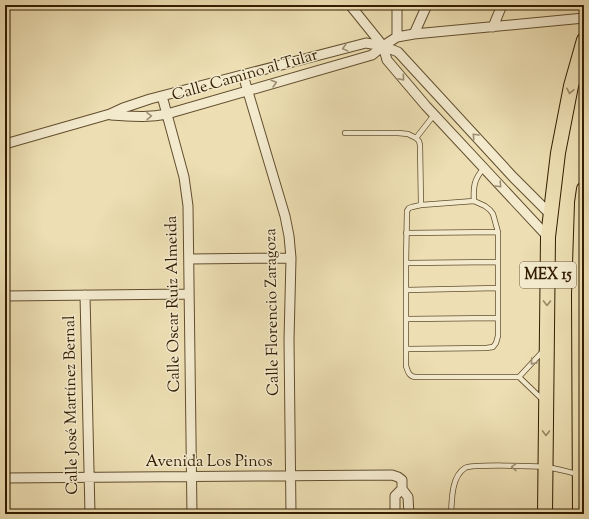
<svg xmlns="http://www.w3.org/2000/svg" width="589" height="519" viewBox="0 0 589 519" font-family="'Sorts Mill Goudy',serif">
<rect width="100%" height="100%" fill="#eddfb3"/>
<filter id="stains"><feTurbulence type="fractalNoise" baseFrequency=".005" numOctaves="4"/><feColorMatrix values="0 0 0 0 .2 0 0 0 0 .09 0 0 0 0 .02 0 0 0 .5 -.17"/></filter>
<radialGradient id="worn" r=".72"><stop offset=".6" stop-color="#630" stop-opacity="0"/><stop offset="1" stop-color="#630" stop-opacity=".3"/></radialGradient>
<g fill="none" stroke-linecap="round" stroke-linejoin="round">
<g stroke="#624e2e" stroke-width="6">
<path id="service" d="M345,133H398L408,134L416,138L419,141L420,145L421,205
M416,138L434,115
M484,168C474,179 473,187 474,201L421,205L412,207L409,208L407,211L406,263V366C408,372 409,377 416,377H519L544,401
M406,233L498,232
M406,263L498,262
M406,290L498,288
M406,319L498,318
M406,349L486,348L493,347L496,343L498,336V232L493,214L490,210L485,206L474,201
M519,377L544,350
M451,514C452,500 451,477 465,468C472,464 534,466 545,467C556,468 568,472 578,474"/>
</g>
<g stroke="#624e2e" stroke-width="11">
<path id="minor" d="M350,5L383,46L387,60L426,106L548,237
M493,27L502,5
M414,34L427,5
M397,37V5
M243,75L285,216L289,236L291,258L289,340L291,514
M162,96L184,177L188,206L192,514
M111,115C130,116 148,118 167,114L372,55L383,46L397,37L414,34L584,18
M5,144L110,114L123,108L150,99L366,43L383,46L398,52L513,177L551,215
M189,259L291,258
M85,295L90,514
M5,296L189,294
M5,478L392,475L398,477L402,480V489
M402,489L408,497L409,514
M395,514V496L402,489"/>
</g>
<g stroke="#331d01" stroke-width="16">
<path id="primary" d="M545,514L548,237L558,153L571,86L584,40
M580,514L579,295L582,203L584,189"/>
</g>
<use href="#service" stroke="#f3eace" stroke-width="4.5"/>
<use href="#minor" stroke="#f3eace" stroke-width="9"/>
<use href="#primary" stroke="#eddfb3" stroke-width="14"/>
</g>
<defs><path id="oneway-chevron" d="M-2-3.5L2.5 0L-2 3.5" fill="none" stroke-width="1.6" stroke-linecap="round" stroke-linejoin="round"/></defs>
<g stroke="#9d8e72">
<use href="#oneway-chevron" transform="translate(345 48) rotate(165)"/>
<use href="#oneway-chevron" transform="translate(402 78) rotate(49)"/>
<use href="#oneway-chevron" transform="translate(274 83) rotate(-16)"/>
<use href="#oneway-chevron" transform="translate(149 116) rotate(-1)"/>
<use href="#oneway-chevron" transform="translate(475 136) rotate(-133)"/>
<use href="#oneway-chevron" transform="translate(499 185) rotate(47)"/>
<use href="#oneway-chevron" transform="translate(533 362) rotate(132)"/>
<use href="#oneway-chevron" transform="translate(514 467) rotate(-179)"/>
</g>
<g stroke="#998863">
<use href="#oneway-chevron" transform="translate(570 91) rotate(102)"/>
<use href="#oneway-chevron" transform="translate(547 303) rotate(91)"/>
<use href="#oneway-chevron" transform="translate(546 433) rotate(91)"/>
</g>
<g text-anchor="middle" dominant-baseline="central" stroke-width="3" stroke-linejoin="round" paint-order="stroke">
<rect fill="#f3eace" stroke="#6d5a3e" stroke-width="1" x="520" y="262" width="56" height="26" rx="3"/>
<g font-size="15" font-weight="bold" fill="#331d01">
<text x="548" y="275">MEX 15</text>
</g>
<g font-size="16" fill="#331d01" stroke="#f3eace">
<text transform="translate(245 76) rotate(-16)">Calle Camino al Tular</text>
<text transform="translate(174 304) rotate(-91)">Calle Oscar Ruiz Almeida</text>
<text transform="translate(273 312) rotate(-91)">Calle Florencio Zaragoza</text>
<text transform="translate(72 405) rotate(-91)">Calle José Martínez Bernal</text>
<text x="209" y="462">Avenida Los Pinos</text>
</g>
</g>
<rect width="589" height="519" fill="none" stroke="#eddfb3" stroke-width="20"/>
<rect x="6" y="6" width="577" height="507" fill="none" stroke="#331d01" stroke-width="2"/>
<rect x="10" y="10" width="569" height="499" fill="none" stroke="#331d01"/>
<rect width="100%" height="100%" filter="url(#stains)"/>
<rect width="100%" height="100%" fill="url(#worn)"/>
</svg>
